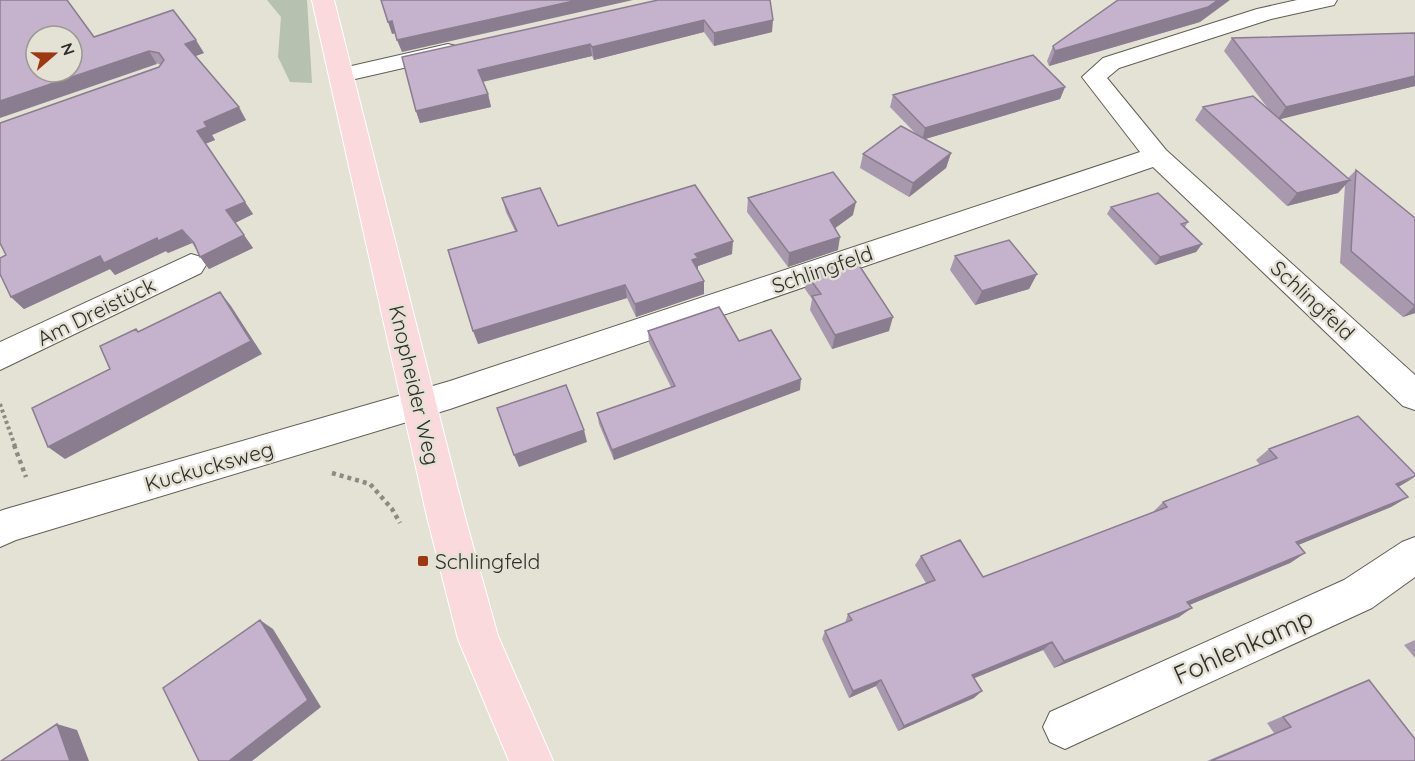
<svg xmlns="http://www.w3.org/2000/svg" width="1415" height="761" viewBox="0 0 1415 761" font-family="Quicksand,sans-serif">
<rect width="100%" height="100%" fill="#e4e1d5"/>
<path fill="#b6c1af" d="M267,0H307L312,83L290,82L278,57L281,17Z"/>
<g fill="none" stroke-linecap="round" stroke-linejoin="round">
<g stroke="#615e54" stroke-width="2">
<path id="minor" d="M1297,0H1337L1334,5L1271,19L1119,68L1107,78L1166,150L1415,375V410L1403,406L1153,167L450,409L16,540L0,547V511L6,509L450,381L1140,152L1082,77L1103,58L1257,9Z
M448,44L456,46L460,51L456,56L342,82L334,80L330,75L334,70Z
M191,254L201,257L206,265L201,273L0,370V342Z
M1415,537V577L1372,608L1080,742L1065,749L1050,742L1043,727L1050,712L1344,580L1402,542Z"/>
</g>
<g stroke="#fff" stroke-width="2">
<path id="major" d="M312,0H334L465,517L498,636L553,761H509L458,639L427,517Z"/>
</g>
<path stroke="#8c8a82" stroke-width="4" stroke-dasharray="3 3" stroke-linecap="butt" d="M0,404L15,446"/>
<path stroke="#8c8a82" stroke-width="4.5" stroke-dasharray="4 4" stroke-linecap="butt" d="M14,445L26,477
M332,473L370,484L392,509L400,523"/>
<use href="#minor" fill="#fff" fill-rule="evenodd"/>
<use href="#major" fill="#fbdadd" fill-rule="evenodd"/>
</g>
<path fill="#a999af" d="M658,0L772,32L714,46L704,32L594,60L592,56L483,82L488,94L491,107L420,123L416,111Z
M1200,22L1049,66L1047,61L1053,46Z
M94,37L204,53L195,56L246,120L212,135L215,140L205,144L253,214L235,223L253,248L209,269L192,243L168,253L166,251L115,275L110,269L24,309L11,297L6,255L161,65Z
M1232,38L1415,86L1279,119L1348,178L1356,170L1415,218V313L1403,317L1340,263L1345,185L1338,193L1287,206L1195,120L1203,107L1270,111L1224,51Z
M1065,87L1060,99L925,139L951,153L946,168L909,197L860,168L863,154L917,135L890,107L893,95Z
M502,198L558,226L732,254L698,266V271L704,294L636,317L627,298L478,344L515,231L506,212Z
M748,198L853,215L835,228L838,250L788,267L747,212Z
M1111,207L1188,222L1185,227L1202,244L1196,252L1155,265L1107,214Z
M955,256L1037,274L1029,289L975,305L950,270Z
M807,275L889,331L832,349L810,310L812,299L805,289Z
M648,331L739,341L800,390L614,460L599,424L597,413L671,387L649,343Z
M1269,449L1399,487L1408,497L1391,507L1298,545L1305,553L1290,563L1189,605L1179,617L1054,668L1043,650L974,678V698L898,731L876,686L849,698L822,639L825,631L845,623L848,614L926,583L915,565L921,556L983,577L1153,512L1163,502L1260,465L1256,460Z
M1415,640V658L1404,645Z
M1369,680L1415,761H1207L1274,733L1267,723L1350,687Z"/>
<path fill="#8a7d8f" d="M578,0H633L402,52L397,40Z
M1218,0H1230L1200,22L1049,66L1055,51Z
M704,20V32L594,60L592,47Z
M773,20L772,32L714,46V33Z
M392,21L397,33L392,34L388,22Z
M196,40L204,53L193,57L185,44Z
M590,44L592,56L481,82L478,70Z
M149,51L157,64L0,118V101Z
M1415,76V86L1277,120L1286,107Z
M1065,87L1060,99L922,140L925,128Z
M488,94L491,107L420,123L416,111Z
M239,107L246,120L212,135L215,140L205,144L197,131L204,122Z
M951,153L946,168L909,197L913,183Z
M1350,180L1338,193L1287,206L1297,193Z
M245,202L253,214L235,223L226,210Z
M856,202L853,215L827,234L830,220Z
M182,230L192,243L168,253L166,251L115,275L110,269L24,309L11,297L100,256Z
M244,235L253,248L209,269L200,257Z
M840,237L838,250L788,267L789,253Z
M733,241L732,254L698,266V271L692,260L695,254Z
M1202,244L1196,252L1155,265L1160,257Z
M1037,274L1029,289L975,305L982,291Z
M704,281V294L636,317L635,304Z
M625,285L627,298L478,344L473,331Z
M220,292L231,306L262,354L65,459L48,447Z
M1415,306V313L1403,317Z
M893,317L889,331L832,349L835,335Z
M801,379L800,390L614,460L612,450Z
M584,430L587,442L519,467L514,455Z
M1415,477L1400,486L1380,494L1396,484Z
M1408,497L1391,507L1281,552L1296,542Z
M1305,553L1290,563L1175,611L1187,602Z
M1192,608L1179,617L1054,668L1064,661Z
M260,620L273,629L321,707L252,761H229Z
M1052,642L1043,650L965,682L972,675Z
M881,680L876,686L849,698L853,691Z
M982,691L974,698L898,731L904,726Z
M57,724L77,730L89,761H70Z"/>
<path fill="#c5b2cc" stroke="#8a7d8f" stroke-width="1.5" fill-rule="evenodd" d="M0,0H67L94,37L173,10L196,40L185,44L239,107L204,122L207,127L197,131L245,202L226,210L244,235L200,257L194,243L182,230L158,241L157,238L104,263L100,256L11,297L0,274V258L6,255L0,243V123L159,67L164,60L159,53L149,51L0,101ZM36,36H72V72H36Z
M381,0H578L397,40L392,21L388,22Z
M658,0H770L773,20L714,33L704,20L592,47L590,44L478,70L488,94L416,111L402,57Z
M1118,0H1218L1208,7L1055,51L1053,46Z
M1415,33V76L1286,107L1232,38Z
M1033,55L1065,87L925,128L893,95Z
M1253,96L1350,180L1297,193L1203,107Z
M901,126L951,153L913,183L863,154Z
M1356,170L1415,218V306L1351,251Z
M833,172L856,202L830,220L840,237L789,253L748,198Z
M695,185L733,241L695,254L698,258L692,260L704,281L635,304L625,285L473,331L448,250L517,231L502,198L540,188L558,226Z
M1158,193L1188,222L1181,224L1202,244L1160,257L1111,207Z
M1009,240L1037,274L982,291L955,256Z
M855,259L893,317L835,335L812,296L821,294L807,275Z
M220,292L251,341L48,447L32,408L110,369L100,346L136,329L138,332Z
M719,307L739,341L771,330L801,379L612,450L597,413L675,386L648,331Z
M566,385L584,430L514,455L497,408Z
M1358,416L1415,474V476L1396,484L1408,497L1296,542L1305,553L1187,602L1192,608L1064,661L1052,642L972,675L982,691L904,726L881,680L853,691L825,631L852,620L848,614L935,580L921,556L960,540L983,577L1167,507L1163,502L1277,458L1269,449Z
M260,620L308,700L229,761H199L163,688Z
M1369,680L1415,739V761H1211L1291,727L1283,717Z
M57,724L70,761H1Z"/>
<rect fill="#9e3810" stroke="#e4e1d5" stroke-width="2" x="417" y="555" width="12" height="12" rx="3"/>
<g text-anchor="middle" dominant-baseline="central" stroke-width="5" stroke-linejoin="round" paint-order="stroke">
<g font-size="21" fill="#2f2e2a" stroke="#e4e1d5">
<text transform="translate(822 269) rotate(-19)">Schlingfeld</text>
<text transform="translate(1313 300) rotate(43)">Schlingfeld</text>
<text transform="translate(96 311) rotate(-26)">Am Dreistück</text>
<text transform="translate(415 385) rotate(77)">Knopheider Weg</text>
<text transform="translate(209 466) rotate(-16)">Kuckucksweg</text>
</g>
<g font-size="21" fill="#2f2e2a" stroke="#e4e1d5" text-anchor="start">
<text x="435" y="561">Schlingfeld</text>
</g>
<g font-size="26" fill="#2f2e2a" stroke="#e4e1d5">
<text transform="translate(1243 646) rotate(-24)">Fohlenkamp</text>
</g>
</g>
<g transform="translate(54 54) rotate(70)"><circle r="28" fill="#e4e1d5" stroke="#9c9991" stroke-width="1.5"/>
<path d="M0-4.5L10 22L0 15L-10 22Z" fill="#9e3810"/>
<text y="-9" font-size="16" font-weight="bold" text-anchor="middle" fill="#2f2e2a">N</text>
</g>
</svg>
